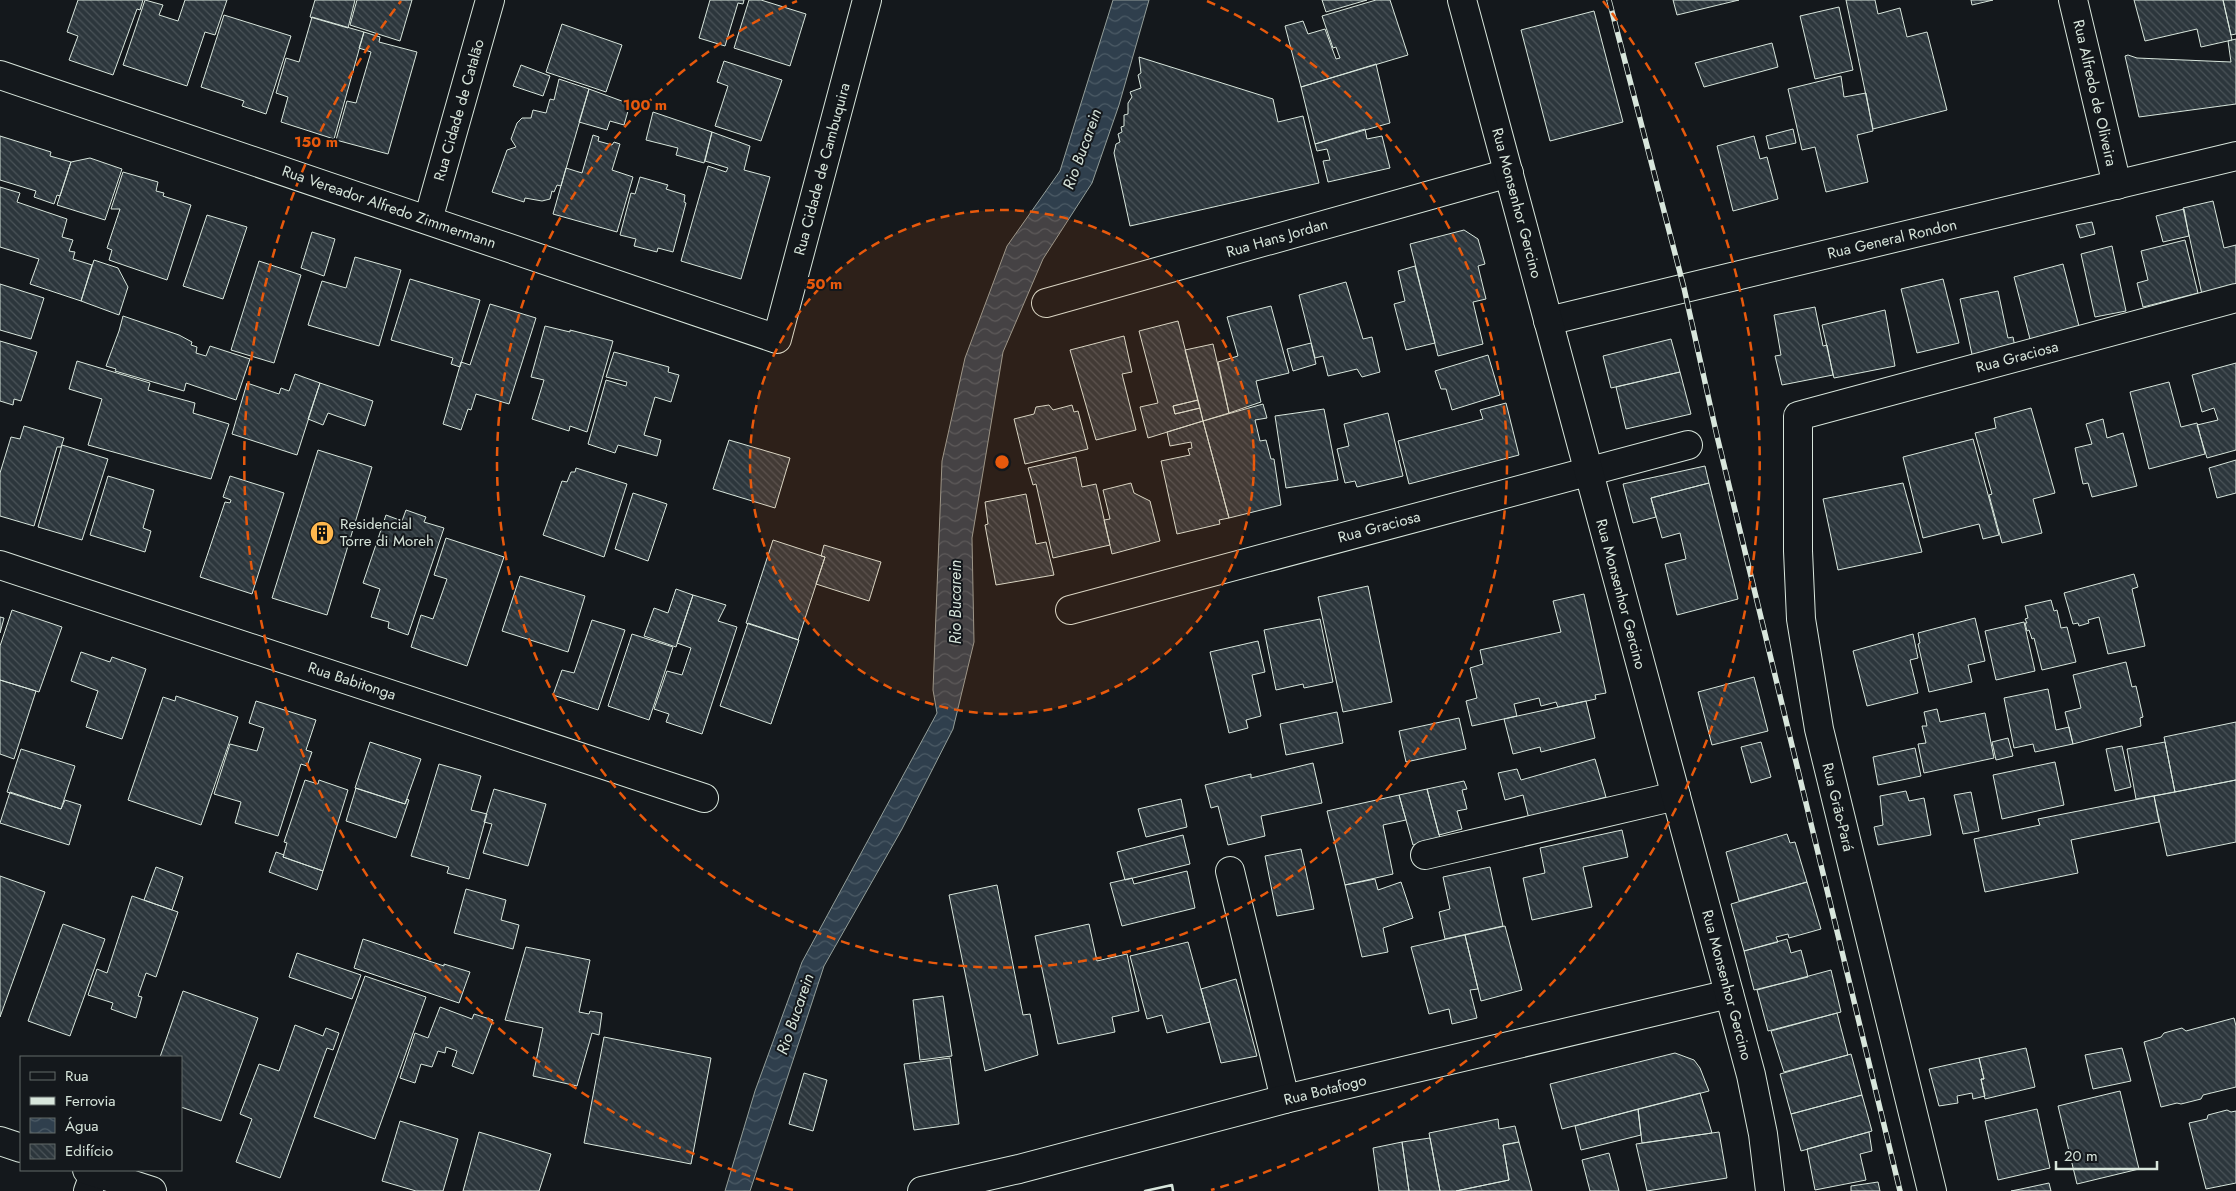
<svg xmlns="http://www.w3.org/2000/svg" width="2236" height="1191" viewBox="0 0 2236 1191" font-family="Jost,sans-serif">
<defs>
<pattern id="water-waves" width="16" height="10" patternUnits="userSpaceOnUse" patternTransform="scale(1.25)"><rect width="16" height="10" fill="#2f3f4d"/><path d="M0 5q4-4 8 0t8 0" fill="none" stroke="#4c5b66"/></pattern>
<pattern id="building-back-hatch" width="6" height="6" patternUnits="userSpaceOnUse" patternTransform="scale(1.25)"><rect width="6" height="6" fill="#2c363c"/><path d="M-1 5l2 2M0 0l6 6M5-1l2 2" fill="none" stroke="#4a5358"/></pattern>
</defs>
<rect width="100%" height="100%" fill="#14181c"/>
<path fill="url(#water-waves)" stroke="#939e99" d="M1113,0H1149L1119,105L1092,183L1043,259L1003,352L972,538L974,642L953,729L902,829L824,966L750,1191H725L755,1091L802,962L937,713L933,690L942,461L965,358L1007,246L1060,171Z"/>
<path fill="url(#building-back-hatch)" stroke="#d8e6dc" d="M78,0H143L140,10L137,9L113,75L69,60L78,36L67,32Z
M145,0L163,5L159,15L178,21L185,0H227L215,35L205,32L187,86L123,65Z
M315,0H355L348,28L310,17Z
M357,0H412L400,41L350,25Z
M710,0H744L743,4L738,3L725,46L699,38Z
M749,0H761L806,14L790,66L734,48Z
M1322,0H1367L1326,12Z
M1376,0H1390L1408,55L1301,87L1285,26L1303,21L1308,34L1325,29L1336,59L1340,58L1336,47L1333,48L1322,16Z
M1673,0H1739L1677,15Z
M1846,0H1875L1878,14L1900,8L1907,37L1927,32L1947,110L1873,129Z
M1971,0H1993L1972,5Z
M2134,0H2223L2232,40L2201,47L2197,29L2145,41Z
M2223,0H2236V34L2231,35Z
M1839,7L1853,70L1815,79L1800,16Z
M1594,11L1623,122L1550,141L1521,30Z
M224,15L291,36L266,114L242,106L244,101L201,87Z
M312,17L364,32L334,139L281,122L288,97L276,93L286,58L299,62Z
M562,24L622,45L606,92L546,72Z
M364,32L380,37L379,42L417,52L388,154L336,140L347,101L356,103L371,52L359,48Z
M2236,39V104L2139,117L2125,56L2128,55L2137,58L2231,62L2228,41Z
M1772,43L1778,67L1704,87L1695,63Z
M1139,57L1273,99L1278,122L1303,116L1319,183L1130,226L1114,153L1116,144L1120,142L1118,134L1122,132L1121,127L1124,126V115L1128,114V103L1132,97L1130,92L1141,88L1138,75L1141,73Z
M724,61L782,80L761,141L715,126L728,86L717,82Z
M1376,64L1390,123L1315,144L1301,87Z
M521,65L550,76L543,96L513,86Z
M1841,76L1844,97L1866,93L1873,131L1857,135L1868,182L1826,192L1815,147L1802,150L1788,89Z
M559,79L589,89L561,186L557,185L554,192L552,191L550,199L542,201L525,198L524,202L492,192L507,150L516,147L511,139L517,123L522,118H531L533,110L546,113L550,99L554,100Z
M589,89L630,104L624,125L610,121L607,130L579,122Z
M653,112L712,132L704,163L676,155L678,148L646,140Z
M1365,129L1367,139L1382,136L1390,168L1328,182L1323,161L1330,160L1327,149L1317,151L1315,144Z
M1793,129L1796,143L1769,149L1766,136Z
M712,132L750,146L744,170L770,177L741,279L681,261L708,166L726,172L728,168L705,161Z
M593,135L599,137L598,141L612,145L614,142L620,144L612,170L633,177L617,232L553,214L566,168L582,173Z
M0,136L51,152L50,156L71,162L60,196L57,195L54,204L34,197L36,191L0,180Z
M1754,136L1760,159L1767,157L1778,199L1733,211L1717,146Z
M90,158L122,169L105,220L57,205L71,162Z
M123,172L158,182L156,191L164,193L163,196L191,205L167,280L109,260L112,250L107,248L120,209H111Z
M640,177L668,185L666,189L685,195L684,202L686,203L673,252L658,248L657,252L634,246L636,239L620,235L631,193L635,194Z
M0,187L20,193L17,202L67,219L62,237L73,240L69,251L75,252L73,259L92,265L81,301L30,284L39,259L0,247Z
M2213,201L2224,248L2236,245V289L2203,299L2183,208Z
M2184,209L2189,236L2163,242L2156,216Z
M207,215L247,227L223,299L183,286Z
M2092,222L2095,234L2080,238L2076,225Z
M1464,230L1478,239L1485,264L1478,266L1486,299L1473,302L1483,344L1438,356L1410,244Z
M312,232L335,239L324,276L301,268Z
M2185,240L2198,293L2143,307L2137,283L2148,280L2141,251Z
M2112,246L2126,311L2095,317L2081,254Z
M355,257L401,270L379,346L308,325L322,281L346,288Z
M94,260L118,268L128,287L119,315L81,301Z
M259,261L301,275L274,363L231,350Z
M2063,264L2080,330L2031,343L2014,277Z
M1415,266L1435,343L1406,350L1394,304L1405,301L1398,271Z
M410,279L480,300L460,367L451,364L453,358L391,340Z
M1943,279L1959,343L1917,353L1901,289Z
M1346,282L1363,339L1372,337L1380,372L1362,377L1357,369L1328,376L1323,356L1315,358L1299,295Z
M0,284L44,298L31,339L0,330Z
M1998,291L2008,338L2013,337L2015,347L1973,359L1960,299Z
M490,304L536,318L509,404L476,394L471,410L468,409L461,430L443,424L461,362L470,365Z
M1271,306L1289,373L1256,381L1261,402L1229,413L1218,362L1238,356L1227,317Z
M1815,307L1823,346L1827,345L1833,375L1782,385L1775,356L1781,355L1774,315Z
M1885,310L1895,366L1834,378L1822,325Z
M123,316L179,335L192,342L191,345L197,347L196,353L206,356L210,346L250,359L236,400L186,383L184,391L115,371L116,369L106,366L119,331Z
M1178,321L1198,400L1173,406L1175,414L1200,408L1203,421L1148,438L1140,407L1158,403L1139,331Z
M545,326L570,332V330L613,341L587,432L570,426L569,431L532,419L544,380L531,377Z
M1124,336L1132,372L1122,374L1136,430L1096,440L1070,350Z
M1671,339L1680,372L1611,388L1603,356Z
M0,341L37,352L21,401L14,399L13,405L0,401Z
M1311,343L1316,364L1293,371L1287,349Z
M1213,344L1229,413L1203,421L1185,350Z
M614,352L669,367L668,372L679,375L671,402L655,397L644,435L661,440L657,456L618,445L615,453L588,444L606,380L626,386L627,382L606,377Z
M1488,355L1500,395L1452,410L1446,389H1441L1435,371Z
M77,361L150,383L148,390L195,403L193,413L229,424L211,479L88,445L102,399L69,389Z
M2236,363V450L2207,458L2197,425L2218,420L2214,408L2202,412L2192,375Z
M1680,372L1691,414L1626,429L1616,387Z
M295,374L320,383L297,455L232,434L247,383L279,394L281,388L289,391Z
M2169,382L2181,427L2197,423L2205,454L2149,469L2130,392Z
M320,383L373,401L365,426L328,413L323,425L308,419Z
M1198,400L1200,408L1175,414L1173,406Z
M1506,403L1519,455L1409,484L1398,441L1483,419L1480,410Z
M1263,404L1267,418L1255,420L1260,441L1266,440L1271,459H1274L1281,505L1229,518L1203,421Z
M1049,405L1053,410L1072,405L1074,412L1078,411L1088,449L1025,464L1014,419L1034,414L1036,407Z
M2031,408L2055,493L2033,499L2042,533L2002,543L1989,495L1992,494L1975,433L1996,428L1994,418Z
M1324,409L1338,480L1286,488L1275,416Z
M1388,413L1403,476L1357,487L1355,481L1345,483L1337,449L1349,446L1344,424Z
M2103,419L2107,438L2123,433L2137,486L2092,497L2088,483L2083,484L2075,448L2092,444L2086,424Z
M1203,421L1229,518L1219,520L1220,524L1177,534L1161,461L1190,455L1188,449L1192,448L1191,442L1170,446L1167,432Z
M24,426L64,438L61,447H57L34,526L0,516V473L11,437L20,439Z
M1973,439L1999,535L1983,539L1979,524L1923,538L1903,457Z
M729,440L790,458L775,508L713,489Z
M62,445L108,459L82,540L38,527Z
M318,450L372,467L327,615L272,598Z
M1076,457L1082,487L1096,484L1110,545L1053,558L1036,484L1033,485L1028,468Z
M2236,460V493L2217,498L2209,468Z
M1705,466L1709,483L1651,498L1656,517L1633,523L1623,484Z
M576,468L627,484L604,557L543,535L562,481L567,482L571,472H575Z
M108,476L154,490L143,528L151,531L145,552L90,535Z
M230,476L284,493L252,594L200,577L225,502L230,503L231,500L223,497Z
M1131,483L1134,493L1150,501L1160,541L1112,554L1104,520L1110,519L1103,490Z
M1709,483L1738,599L1677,615L1665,564L1686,559L1680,533L1662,538L1651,498Z
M1903,483L1922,552L1838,570L1823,499Z
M633,493L667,504L648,561L615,549Z
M1026,494L1036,544L1046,542L1054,575L996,585L985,525L988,524L985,502Z
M406,510L426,517L424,522L444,528L408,635L388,628L389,622L371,617L380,589L363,583L386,515L402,521Z
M446,538L504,557L467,666L411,647L421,615L433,619L447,579L434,575Z
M773,540L825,557L798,640L746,623Z
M824,545L881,562L869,601L816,584L825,557L821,556Z
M2134,574L2138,587L2132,589L2145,646L2108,654L2099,617L2088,620L2089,623L2079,626L2078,623L2073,624L2064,593Z
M520,576L585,596L568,652L502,631Z
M1368,586L1392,702L1343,712L1318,597Z
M676,589L693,595L676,647L644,636L654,608L668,613Z
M1584,594L1606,693L1595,695L1596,699L1558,707L1556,702L1541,706L1539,698L1514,704L1517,716L1472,726L1466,701L1477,698L1470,668L1483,664L1480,650L1561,632L1553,601Z
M693,595L726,605L718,621L737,627L702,734L666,722L669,714L654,709L667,671L682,675L691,648L677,643Z
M2051,600L2054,611L2057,610L2061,628L2067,627L2076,662L2042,670L2034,638L2032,639L2029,630L2027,631L2025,623H2027L2025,619L2028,618L2025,606Z
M12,610L62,627L39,692L0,680V646Z
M0,617L4,618L0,633Z
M1975,618L1985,661L1968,665L1972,682L1929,692L1918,644L1920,643L1918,633Z
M1320,619L1333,682L1304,688L1303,684L1276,690L1264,630Z
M592,620L625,630L598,710L553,695L562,670L574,673Z
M2024,622L2035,671L1996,680L1985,631Z
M748,623L799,640L771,724L720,706Z
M632,634L673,647L649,720L608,706Z
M1913,634L1918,658L1910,660L1918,693L1867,706L1853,651Z
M1258,641L1265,672L1252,675L1261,716L1246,720L1248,728L1229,733L1210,652Z
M81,652L110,662L112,657L146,669L122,739L86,727L98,691L71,681Z
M2126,662L2132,687L2136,686L2143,717L2140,718L2141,726L2073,744L2065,712L2081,708L2073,675Z
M1754,677L1768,731L1712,745L1698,692Z
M0,680L36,691L14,759L0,754Z
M2048,689L2056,730L2069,727L2073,744L2035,752L2033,744L2014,748L2004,698Z
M176,696L238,717L201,825L128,800L163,697L175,701Z
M256,701L316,720L306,750L312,752L307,766L301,764L278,836L235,823L241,802L214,794L230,744L257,751L264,728L249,723Z
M1586,701L1595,738L1541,752L1540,747L1513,754L1504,719Z
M1937,709L1940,722L1985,713L1994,758L1924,773L1918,744L1926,743L1922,726H1927L1924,712Z
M1337,712L1343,743L1286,755L1280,724Z
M1459,718L1466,749L1406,762L1399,731Z
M2236,722V780L2175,792L2164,737Z
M2008,738L2013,756L1996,760L1992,742Z
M370,742L421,759L405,804L355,788Z
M1761,742L1771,777L1751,783L1741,747Z
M2165,742L2175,792L2136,799L2127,749Z
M2122,746L2131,787L2115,791L2106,749Z
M1915,748L1921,776L1878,785L1873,757Z
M21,749L75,766L61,809L7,792Z
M1595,759L1606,797L1529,819L1523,795L1505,800L1498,773L1517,769L1521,780Z
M2055,762L2064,805L2002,819L1993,775Z
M1313,763L1322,803L1261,816L1265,836L1228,845L1218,806L1211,808L1205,785L1251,774V778Z
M439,764L481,776L471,810L487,814L469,879L447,873L449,867L411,856Z
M305,780L318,784L319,780L348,790L323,871L283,857L287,843L284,842Z
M2236,780V842L2167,856L2154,796Z
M1464,781L1467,789L1462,790L1467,809L1457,811L1462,829L1439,835L1427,789Z
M356,788L405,804L407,799L409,800L396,838L346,821Z
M494,789L546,804L528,866L483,853L492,824L484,822Z
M1427,789L1440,838L1413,845L1399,795Z
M1906,791L1909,801L1924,798L1931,835L1878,845L1874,827L1883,825L1880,796Z
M10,792L61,809L65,800L81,805L69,845L0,823Z
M1971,792L1979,831L1963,834L1954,795Z
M1399,795L1406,820L1383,825L1393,874L1345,885L1327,811Z
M2154,796L2159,822L2071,840L2078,873L1985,892L1974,839L2040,825L2038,819Z
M1181,799L1187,827L1146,837L1138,809Z
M1622,830L1628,857L1583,867L1592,907L1532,920L1523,878L1545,873L1540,848Z
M1787,834L1790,843L1795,842L1807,882L1739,901L1726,852Z
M1183,835L1190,864L1125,880L1117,852Z
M1301,849L1314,909L1277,916L1265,856Z
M276,852L284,855L283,857L323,871L317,890L269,872Z
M156,867L183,877L172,910L144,900Z
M1490,867L1503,926L1445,939L1439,912L1450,909L1443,877Z
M1187,871L1195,908L1122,926L1110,883L1132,878L1134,884Z
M0,876L45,892L0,1017Z
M1375,879L1378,890L1401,882L1413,918L1383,928L1388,952L1362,957L1345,885Z
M1807,882L1821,929L1789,938L1788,934L1776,937L1778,942L1744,951L1731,904Z
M997,885L1023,1015L1030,1014L1038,1055L985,1071L949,895Z
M466,889L506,900L501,920L519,925L513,949L454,933Z
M132,896L178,912L156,977L146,973L138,996L142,997L136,1018L111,1009L113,1003L88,995L97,969L107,973Z
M63,924L105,939L70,1036L28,1021Z
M1089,924L1097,961L1127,954L1139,1011L1112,1017L1115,1032L1058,1044L1035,936Z
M1505,926L1522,990L1481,1001L1465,935Z
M1465,935L1478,989L1470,990L1477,1018L1452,1024L1449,1009L1429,1014L1411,947Z
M363,939L444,966V964L470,972L459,1003L354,968Z
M1787,939L1791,953L1801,950L1808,977L1754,990L1744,951Z
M1188,942L1210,1022L1167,1033L1162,1015L1147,1019L1130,956Z
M526,947L590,960L579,1012L589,1014L590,1011L602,1013L599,1035L592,1033L577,1086L533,1076L543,1028L505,1020Z
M297,953L361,975L352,999L289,977Z
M1831,970L1841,1012L1768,1031L1757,990Z
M365,976L426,997L375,1139L314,1117Z
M1236,979L1257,1056L1221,1063L1201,989Z
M183,991L258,1018L221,1121L181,1107V1057H160Z
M943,996L952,1056L920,1060L913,1000Z
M440,1007L472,1019L474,1014L493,1020L473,1074L452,1066L457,1051L446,1047L445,1053L438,1051L432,1067L421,1064L415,1083L400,1078L415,1033L428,1038Z
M1837,1013L1848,1055L1784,1072L1771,1031Z
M2234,1018L2236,1026V1087L2203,1095L2201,1099L2181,1104L2177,1103L2161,1107L2144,1042L2161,1037L2164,1033L2182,1028L2186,1031Z
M295,1025L323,1036L326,1028L339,1033L333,1050L327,1048L280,1178L236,1162L252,1119L240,1114L259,1064L279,1071Z
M604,1037L711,1058L691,1164L584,1143Z
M2026,1048L2035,1087L1985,1099L1981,1079H1984L1979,1058Z
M2122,1048L2131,1081L2093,1089L2085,1055Z
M1675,1053L1694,1060L1700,1068L1709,1091L1562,1129L1550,1084Z
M1851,1054L1862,1095L1791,1114L1780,1074Z
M950,1058L959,1124L914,1130L904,1064Z
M1979,1058L1984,1079H1981L1985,1096L1973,1099L1972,1093L1957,1096L1958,1103L1939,1106L1929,1069Z
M804,1073L827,1080L813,1131L789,1124Z
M2120,1091L2139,1169L2077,1184L2058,1106Z
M1700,1093L1712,1133L1642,1143L1638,1109Z
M1862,1095L1872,1131L1801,1151L1791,1114Z
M1638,1109L1641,1135L1581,1150L1575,1126Z
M2037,1109L2050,1168L1998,1180L1985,1121Z
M2227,1110L2231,1112L2236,1111V1183L2206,1189L2189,1123L2207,1119L2208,1115Z
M1498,1119L1499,1129L1515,1126L1519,1142L1503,1145L1509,1180L1456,1191H1440L1429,1133Z
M400,1121L458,1139L443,1191H416L382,1181Z
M479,1132L551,1154L539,1191H463Z
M1719,1132L1727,1178L1647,1191L1636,1144Z
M1869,1132L1872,1151L1860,1154L1866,1180L1815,1190L1807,1149Z
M1430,1138L1440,1191H1409L1402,1142Z
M1402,1142L1409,1191H1379L1373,1148Z
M1519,1142L1532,1191H1456L1509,1180L1503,1145Z
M1609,1153L1619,1191H1590L1582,1160Z
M1878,1182L1880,1191H1851V1186Z
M2049,1183L2051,1191H2011L2021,1189Z"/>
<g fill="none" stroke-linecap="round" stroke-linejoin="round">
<g stroke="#d8e6dc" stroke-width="30">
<path id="minor" d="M2073,0L2117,185
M0,75L777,339L867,0
M428,220L490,0
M1046,303L1509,173
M0,565L704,798
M1070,610L1688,445
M1425,855L1676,796
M1230,871L1285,1099
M88,1191L95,1172
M1932,1191L1819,729L1801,619L1798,551V416L2236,298"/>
</g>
<g stroke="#d8e6dc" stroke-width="30">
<path id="tertiary" d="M1548,321L2236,156
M0,1141L21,1148
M87,1170L152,1191
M922,1191L1019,1169L1285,1099L1729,994"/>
</g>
<g stroke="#d8e6dc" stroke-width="30">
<path id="primary" d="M1462,0L1751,1075L1763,1134L1770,1191"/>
</g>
<use href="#minor" stroke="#14181c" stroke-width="28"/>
<use href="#tertiary" stroke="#14181c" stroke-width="28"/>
<use href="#primary" stroke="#14181c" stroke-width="28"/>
<g stroke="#d8e6dc" stroke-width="5.5">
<path id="rail" d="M1609,0L1684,288L1717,436L1900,1191"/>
</g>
<use href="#rail" stroke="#14181c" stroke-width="4" stroke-dasharray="11" stroke-linecap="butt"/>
<path stroke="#d8e6dc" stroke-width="2.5" d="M1145,1191L1172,1185L1173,1191"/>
</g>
<circle cx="1002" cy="462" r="252" fill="#e8590c" fill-opacity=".12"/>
<g fill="none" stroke="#e8590c" stroke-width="2.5" stroke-dasharray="9 6">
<circle cx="1002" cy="462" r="252"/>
<path d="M1207 1A505 505 0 1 1 797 1"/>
<path d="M793 1190A757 757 0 0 1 401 1M1603 1A757 757 0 0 1 1211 1190"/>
</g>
<defs>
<g id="building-disc" transform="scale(1.25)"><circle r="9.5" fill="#ffb74d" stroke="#14181c"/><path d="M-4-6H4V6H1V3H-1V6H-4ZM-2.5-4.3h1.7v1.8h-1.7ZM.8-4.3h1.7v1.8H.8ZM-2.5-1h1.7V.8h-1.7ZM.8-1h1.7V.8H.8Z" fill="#111"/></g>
</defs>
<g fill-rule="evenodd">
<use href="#building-disc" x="322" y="533"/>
</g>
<g text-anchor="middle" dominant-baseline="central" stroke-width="4" stroke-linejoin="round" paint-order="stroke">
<g font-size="15" fill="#d8e6dc" stroke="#14181c">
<text transform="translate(2095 93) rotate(77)">Rua Alfredo de Oliveira</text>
<text transform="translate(459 110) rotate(-74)">Rua Cidade de Catalão</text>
<text transform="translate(822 169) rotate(-75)">Rua Cidade de Cambuquira</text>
<text transform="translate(1517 203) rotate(75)">Rua Monsenhor Gercino</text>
<text transform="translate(389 207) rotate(19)">Rua Vereador Alfredo Zimmermann</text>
<text transform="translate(1277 238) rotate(-16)">Rua Hans Jordan</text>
<text transform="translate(1892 239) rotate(-13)">Rua General Rondon</text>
<text transform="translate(2017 357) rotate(-15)">Rua Graciosa</text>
<text transform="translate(1379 527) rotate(-15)">Rua Graciosa</text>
<text transform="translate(1621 594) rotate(75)">Rua Monsenhor Gercino</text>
<text transform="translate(352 681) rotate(18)">Rua Babitonga</text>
<text transform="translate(1838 807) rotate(76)">Rua Grão-Pará</text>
<text transform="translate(1727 985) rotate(75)">Rua Monsenhor Gercino</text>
<text transform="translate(1325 1090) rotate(-14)">Rua Botafogo</text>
</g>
<g font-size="15" fill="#d8e6dc" stroke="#14181c" text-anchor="start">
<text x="340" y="524">Residencial<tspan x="340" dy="17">Torre di Moreh</tspan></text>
</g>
<g font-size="16" font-style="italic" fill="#d8e6dc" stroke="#14181c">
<text transform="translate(1082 149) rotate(-70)">Rio Bucarein</text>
<text transform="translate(955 602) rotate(-90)">Rio Bucarein</text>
<text transform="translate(795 1014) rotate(-71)">Rio Bucarein</text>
</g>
</g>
<circle cx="1002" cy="462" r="8" fill="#e8590c" stroke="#14181c" stroke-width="2.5"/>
<g font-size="15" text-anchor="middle" font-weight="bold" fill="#e8590c" stroke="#14181c" stroke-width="4" stroke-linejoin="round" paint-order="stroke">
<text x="645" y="110">100 m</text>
<text x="316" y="147">150 m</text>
<text x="824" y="289">50 m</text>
</g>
<rect x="20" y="1056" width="162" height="115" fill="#14181c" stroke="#626a69"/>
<rect x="30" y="1072" width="25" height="8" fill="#14181c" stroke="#626a69"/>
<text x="65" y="1081" font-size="15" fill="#d8e6dc">Rua</text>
<rect x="30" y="1097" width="25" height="8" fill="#d8e6dc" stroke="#626a69"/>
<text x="65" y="1106" font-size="15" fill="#d8e6dc">Ferrovia</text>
<rect x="30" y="1118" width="25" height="15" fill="url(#water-waves)" stroke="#626a69"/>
<text x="65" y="1131" font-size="15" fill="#d8e6dc">Água</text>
<rect x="30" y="1144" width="25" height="15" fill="url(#building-back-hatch)" stroke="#626a69"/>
<text x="65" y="1156" font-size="15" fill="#d8e6dc">Edifício</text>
<path d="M2056 1161v8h101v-8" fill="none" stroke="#d8e6dc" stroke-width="2.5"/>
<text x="2064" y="1161" font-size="15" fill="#d8e6dc" stroke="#14181c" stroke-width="4" paint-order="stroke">20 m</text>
</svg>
